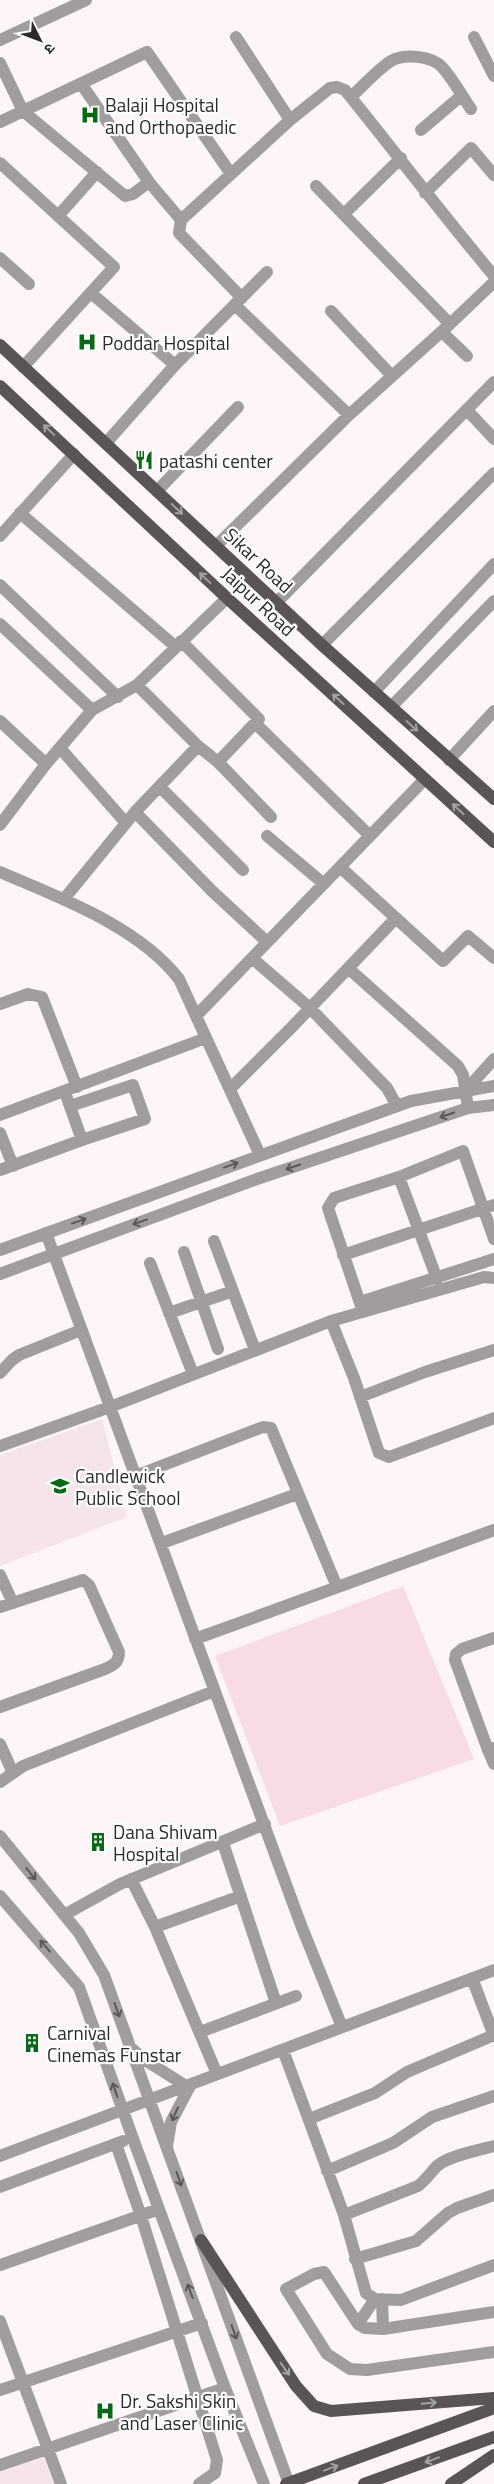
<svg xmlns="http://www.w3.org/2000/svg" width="494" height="2484" viewBox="0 0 494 2484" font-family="'Titillium Web','Noto Sans Devanagari',sans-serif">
<rect width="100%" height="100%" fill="#fef5f8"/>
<path fill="#f5e4e9" d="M102,1419L127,1517L0,1566V1455Z
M43,2456L54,2484H0V2471Z"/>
<path fill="#f8dce4" d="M403,1586L474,1759L280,1826L215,1656Z"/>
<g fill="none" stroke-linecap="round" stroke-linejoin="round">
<path stroke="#a19d9e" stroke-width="12" d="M236,37L290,120L181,220L179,233L242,298
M474,37L494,76
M0,40L86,0
M0,63L23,111L125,196L133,194L149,182
M82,85L149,182L181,220
M351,97C363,86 377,70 391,61C404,53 432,56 442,67C453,79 462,96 471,109
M290,120L330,88L337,87L345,90C395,152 443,215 494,276
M0,122L147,52L231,174
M421,130L461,96
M0,163L114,267L23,367
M316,186L450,324
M425,193L471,148L494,175
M344,214L401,158
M58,216L97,172
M0,258L29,284
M91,293L175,365
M235,305L349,415
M331,311L392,376
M442,332L467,356
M467,410L494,439
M106,443L175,365L267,272
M157,491L238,407
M20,513L176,647
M0,536L74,454
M216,546L349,415L450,324L494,282
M0,585L118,697
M277,602L494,382
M0,624L92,710
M322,645L494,473
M137,685L198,746L218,762L259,719L181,641
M374,692L494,564
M391,707L494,601
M0,721L46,764
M255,723L369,835
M60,748L126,823
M449,760L494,711
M218,762L271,817
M160,787L243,870
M135,812L212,891L267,942
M0,825L46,764L92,710L137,685L227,598
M267,836L324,884
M340,867L443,961L468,936L494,958
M0,872C60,898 138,926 179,979L260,1155
M64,899L135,812L198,746
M252,958L310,1008L387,1088L397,1106
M348,968L458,1066L463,1075L468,1108
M0,1004L28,994L42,997L77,1087
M196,1016L425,779
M230,1089L291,1028L396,918
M466,1090L494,1059
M70,1106L133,1085L145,1119L82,1140
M0,1115L206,1038
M0,1133L13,1166
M0,1170L82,1140L67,1098
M399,1177L437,1279
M46,1233L301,1925L342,2027
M214,1241L255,1350
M0,1250L411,1101L494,1086
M184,1252L218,1349
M343,1255L494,1205
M150,1263L193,1374
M0,1274L260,1178L468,1108L494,1105
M360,1302L494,1259
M363,1312L328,1208L334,1198L399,1177L463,1151L494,1239
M169,1313L233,1291
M331,1321L354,1378L379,1453L389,1457L494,1418
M0,1373L12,1360L19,1355L81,1330
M360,1397L425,1372L494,1350
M0,1446L110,1407L331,1321L484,1277L494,1278
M135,1476L263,1427L271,1428L337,1587
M162,1543L297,1494
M0,1575L13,1603
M0,1607L83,1580L89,1585L119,1652C119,1663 113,1665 105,1669L0,1707
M195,1639L494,1530
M0,1744L13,1773
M494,1748L488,1750L494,1764
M488,1750L455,1660L456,1654L462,1649L494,1638
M0,1782L23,1766L214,1691
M0,1836L79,1933L104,1975L289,2484
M223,1843L276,2003
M131,1879L155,1927
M0,1896L79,1987L132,2136L225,2388L264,2484
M64,1915L120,1884L265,1824
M472,1978L494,2036
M200,2032L296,1996
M131,2048L145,2060L186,2086
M283,2050L344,2215L366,2293L375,2299L401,2300L494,2265
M217,2074L155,1927L241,1896
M309,2119L375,2093L407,2072L494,2035
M116,2144L141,2216L217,2460L215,2473L199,2484
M167,2146L171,2122L191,2084
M0,2156L494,1970
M327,2171L393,2143L432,2117L494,2096
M0,2187L123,2141
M344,2215L418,2186C426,2180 430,2173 437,2166C448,2156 479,2150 494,2146
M355,2259L416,2241L448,2213L457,2208L494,2195
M0,2265L159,2209
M382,2299L383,2329
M494,2312L383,2329L365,2328L358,2324L324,2272L314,2274L286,2289L327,2354L350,2369L367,2370L494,2352
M0,2321L61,2484
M358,2324L375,2299
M0,2390L202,2323
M0,2465L225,2388"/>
<path stroke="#5a5456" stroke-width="12" d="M0,345L322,645L494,799
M0,386L227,598L494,842
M201,2240L296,2386L314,2406L331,2411L494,2398
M286,2484L494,2408
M364,2484L494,2437
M451,2484L494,2455"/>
</g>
<defs><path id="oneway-shaft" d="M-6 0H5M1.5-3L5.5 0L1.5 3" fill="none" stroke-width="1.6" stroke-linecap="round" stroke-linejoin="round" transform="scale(1.25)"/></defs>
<g stroke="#a4a1a2">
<use href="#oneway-shaft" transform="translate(49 430) rotate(-137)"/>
<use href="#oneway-shaft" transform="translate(177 509) rotate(43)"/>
<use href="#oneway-shaft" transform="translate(205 578) rotate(-137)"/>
<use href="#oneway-shaft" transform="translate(338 699) rotate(-138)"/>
<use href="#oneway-shaft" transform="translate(412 726) rotate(42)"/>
<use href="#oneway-shaft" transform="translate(458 809) rotate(-137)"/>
<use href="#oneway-shaft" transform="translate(285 2369) rotate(55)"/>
<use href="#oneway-shaft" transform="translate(429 2403) rotate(-5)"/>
<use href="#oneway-shaft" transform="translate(432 2460) rotate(160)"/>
<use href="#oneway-shaft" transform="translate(331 2468) rotate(-20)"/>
</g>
<g stroke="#5b5758">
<use href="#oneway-shaft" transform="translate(447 1115) rotate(161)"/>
<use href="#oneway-shaft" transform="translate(231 1165) rotate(-20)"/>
<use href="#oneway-shaft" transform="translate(293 1167) rotate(161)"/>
<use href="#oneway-shaft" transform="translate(79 1221) rotate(-20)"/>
<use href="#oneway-shaft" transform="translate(140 1222) rotate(160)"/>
<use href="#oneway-shaft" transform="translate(31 1874) rotate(51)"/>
<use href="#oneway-shaft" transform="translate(45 1946) rotate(-131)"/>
<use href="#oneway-shaft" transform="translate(117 2010) rotate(70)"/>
<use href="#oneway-shaft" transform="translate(115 2090) rotate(-109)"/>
<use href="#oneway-shaft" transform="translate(175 2114) rotate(114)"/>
<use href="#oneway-shaft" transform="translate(179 2179) rotate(70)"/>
<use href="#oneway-shaft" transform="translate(190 2291) rotate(-111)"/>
<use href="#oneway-shaft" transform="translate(234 2332) rotate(70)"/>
</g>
<defs>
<g id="hospital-bare" transform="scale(1.5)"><path d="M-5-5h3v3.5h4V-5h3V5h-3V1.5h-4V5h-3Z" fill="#086914" stroke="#fff" stroke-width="2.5" paint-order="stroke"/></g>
<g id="restaurant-bare" transform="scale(1.5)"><path d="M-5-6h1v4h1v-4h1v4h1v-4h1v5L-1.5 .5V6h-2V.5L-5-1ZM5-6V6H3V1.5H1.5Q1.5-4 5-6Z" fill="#086914" stroke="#fff" stroke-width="2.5" paint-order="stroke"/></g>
<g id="school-bare" transform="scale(1.5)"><path d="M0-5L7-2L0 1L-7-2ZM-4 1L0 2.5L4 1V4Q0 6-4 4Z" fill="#086914" stroke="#fff" stroke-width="2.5" paint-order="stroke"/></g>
<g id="building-bare" transform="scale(1.5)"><path d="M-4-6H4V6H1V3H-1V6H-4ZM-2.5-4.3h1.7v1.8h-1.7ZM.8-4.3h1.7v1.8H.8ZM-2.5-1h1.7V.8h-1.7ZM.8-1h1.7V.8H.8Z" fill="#086914" stroke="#fff" stroke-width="2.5" paint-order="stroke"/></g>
</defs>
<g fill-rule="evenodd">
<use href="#hospital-bare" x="90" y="115"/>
<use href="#hospital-bare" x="87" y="342"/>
<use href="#restaurant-bare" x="144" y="460"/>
<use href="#school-bare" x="60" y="1486"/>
<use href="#building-bare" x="98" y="1842"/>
<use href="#building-bare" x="32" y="2043"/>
<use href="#hospital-bare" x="105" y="2411"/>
</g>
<g text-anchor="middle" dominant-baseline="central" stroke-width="4.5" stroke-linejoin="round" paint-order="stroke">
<g font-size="19" fill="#2c292a" stroke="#fff" text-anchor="start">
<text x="105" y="104">Balaji Hospital<tspan x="105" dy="22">and Orthopaedic</tspan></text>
<text x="102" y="342">Poddar Hospital</text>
<text x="159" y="460">patashi center</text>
<text x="75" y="1475">Candlewick<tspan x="75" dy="22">Public School</tspan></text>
<text x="113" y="1831">Dana Shivam<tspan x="113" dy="22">Hospital</tspan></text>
<text x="47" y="2032">Carnival<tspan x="47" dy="22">Cinemas Funstar</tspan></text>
<text x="120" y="2400">Dr. Sakshi Skin<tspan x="120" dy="22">and Laser Clinic</tspan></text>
</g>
<g font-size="19" fill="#2c292a" stroke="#fff">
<text transform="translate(259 560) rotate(43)">Sikar Road</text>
<text transform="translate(259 601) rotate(43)">Jaipur Road</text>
</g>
</g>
<g transform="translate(40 40) rotate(132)" stroke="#ffffff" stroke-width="4" paint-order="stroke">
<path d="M0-4L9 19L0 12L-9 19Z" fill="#2c292a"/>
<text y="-8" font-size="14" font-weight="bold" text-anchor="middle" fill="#2c292a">उ</text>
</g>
</svg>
